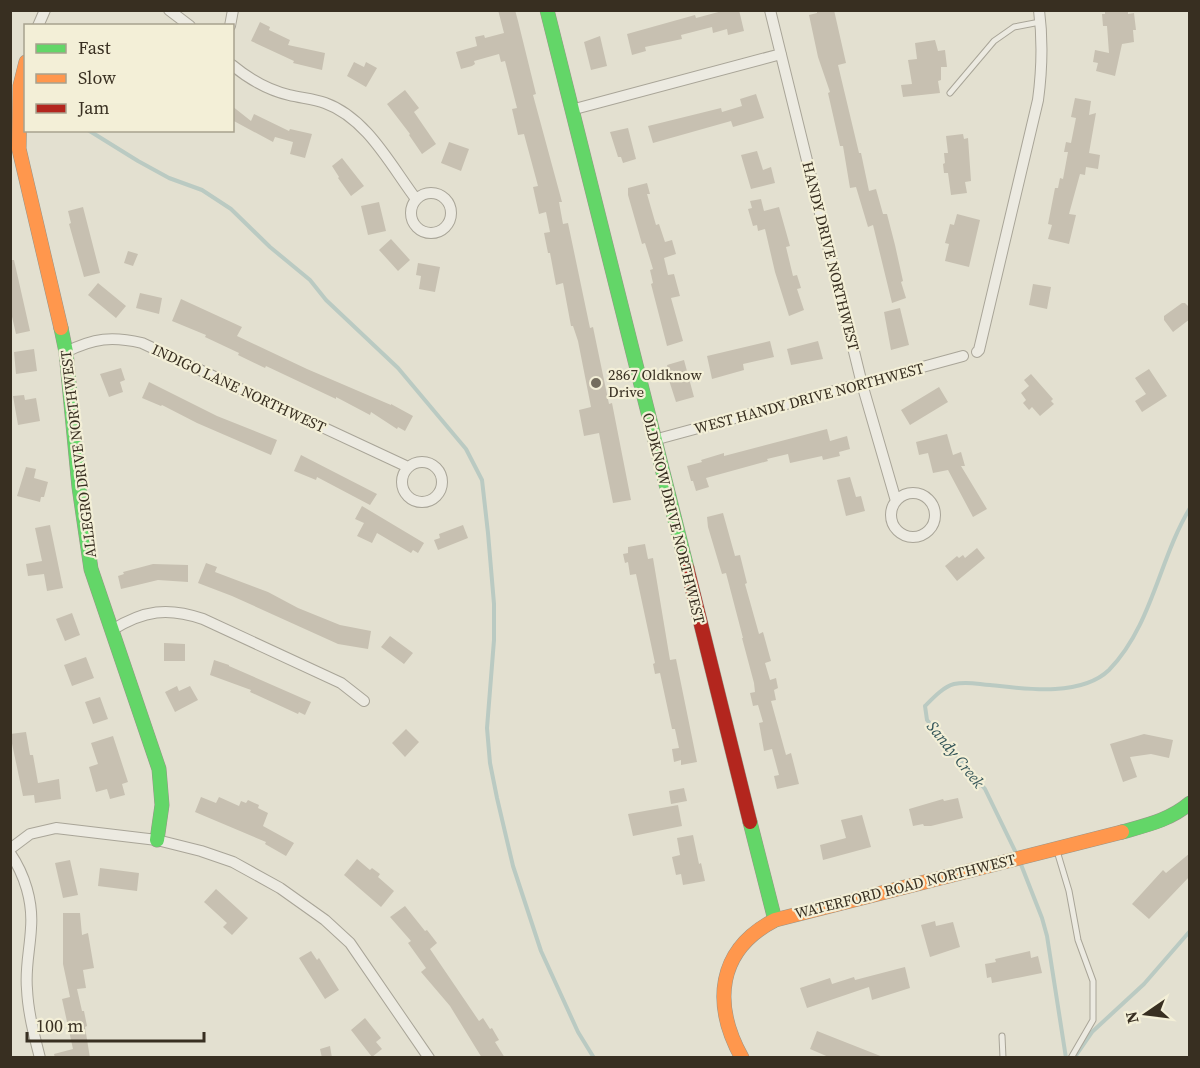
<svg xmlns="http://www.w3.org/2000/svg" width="1200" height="1068" viewBox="0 0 1200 1068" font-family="'Source Serif 4',serif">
<rect width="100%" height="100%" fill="#e3e0d0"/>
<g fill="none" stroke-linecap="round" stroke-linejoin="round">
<path stroke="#bacac2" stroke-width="4" d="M88,130L138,161L169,178L202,190L231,209L270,247L310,280L326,300L398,368L466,449L482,480L488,533L494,604V640L487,728L490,763L497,798L513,866L541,951L578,1032L594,1058
M1017,855L985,789L927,720L925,706C933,698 943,687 954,684C967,681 977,684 990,685C1025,689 1081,697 1109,670C1152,626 1159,559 1190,508
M1020,862L1042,918L1047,936L1066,1058
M1074,1058L1092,1032L1144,984L1190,931"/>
</g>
<path fill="#c7c0b1" d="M498,10H515L518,21L536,94L533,95L562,202H559L563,224L568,223L590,328L593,327L609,404L612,403L631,500L613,503L599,433L584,436L579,410L591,407L578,341L573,326H571L563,283L556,285L550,253H548L544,233L550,232L546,212L539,214L533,187L538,186L524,134L518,135L512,109L517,108L505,61L501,62L499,54L474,61L475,64L472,66L461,69L456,52L477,46L475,37L484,35L485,38L504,33Z
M726,10H739L744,31L728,35L727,29L713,33L712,27L681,35L682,39L645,47L646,51L632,55L627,34L695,15L696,18Z
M817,10H834L846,63L838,65L859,153H861L869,191L876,189L883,214H887L895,245L903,281L901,282L906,298L892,303L873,225L868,227L856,187L850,188L843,146H840L828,93L830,92L818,57L809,15L817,13Z
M1105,10H1128V14L1134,13L1136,30H1133L1134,42L1122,44L1115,76L1096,71L1098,63L1093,62L1095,50L1109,53L1107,26H1103L1102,14H1105Z
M260,22L270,27L269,30L290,40L288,45L325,53L322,70L293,63L294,61L251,41Z
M600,36L607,66L591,70L584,42Z
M935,40L938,51L945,50L947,67H941V80L938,81L940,93L903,97L901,85L912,84L908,60L917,59L915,43Z
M354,62L364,67L366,62L377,68L366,87L347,76Z
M405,90L419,108L414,112L436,144L422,154L409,135L410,134L387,104Z
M756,94L764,118L733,127L731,121L653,143L648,126L721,108L722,112L742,106L740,99Z
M1075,98L1091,101L1089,115L1096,113L1089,153L1100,155L1098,169L1086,167L1085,175L1080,174L1069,214L1076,215L1069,244L1048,239L1052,225L1048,224L1055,188H1058L1060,178L1063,179L1068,152H1064L1066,142L1071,143L1076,118L1071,117Z
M232,106L251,121L254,114L289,131L290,129L312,134L305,158L290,154L293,142L275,137L273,142L232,120Z
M628,128L636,159L623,163L621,157H618L610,132Z
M963,134L964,139L968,138L971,181L965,182L967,193L951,195L948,173H944L943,164L945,163L944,153H948L946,136Z
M449,142L469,149L461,171L441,163Z
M757,151L763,170L771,167L775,183L751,189L741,155Z
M342,158L364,186L351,196L338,178L339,177L332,166Z
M647,183L650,194H647L656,225L659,224L665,242L672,240L676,254L664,258L668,275L674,274L680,296L671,298L683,341L667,346L651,284L653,283L650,270L653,269L645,243L642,244L628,195V188Z
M761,199L764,211L779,207L790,246L786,247L793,276L797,275L801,288L797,289L804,310L789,316L775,272L765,229L758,231L757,225L753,226L748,209L752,208L750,201Z
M379,202L386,231L368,235L361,206Z
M83,207L100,273L84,277L69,224L71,223L68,211Z
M957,214L980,220L969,267L945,261L949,244L945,243L948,232L950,224L954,225Z
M391,239L410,260L398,271L379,250Z
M128,251L138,254L133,266L124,263Z
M10,260H14L30,331L16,334L10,308Z
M418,263L440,267L435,292L419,289L421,276L416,275Z
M98,283L126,306L116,318L88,295Z
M1033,284L1051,287L1047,309L1029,305Z
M140,293L162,298L159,314L136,308Z
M181,299L242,327L237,336L307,369L391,405V404L413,416L405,431L398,427L397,429L371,412L370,415L336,397V399L266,366L265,368L238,355L239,353L205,337L206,335L172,321Z
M1182,303H1185L1190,308V319L1173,332L1164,320V316Z
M900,308L909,345L891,350L884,312Z
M770,341L774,357L743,364L744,370L712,379L707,356Z
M818,341L823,359L791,365L787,349Z
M34,349L37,371L16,374L14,352Z
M684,360L694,397L676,402L667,374L669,373L667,365Z
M121,368L125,380L120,382L123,392L109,397L100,374Z
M1149,369L1167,396L1142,412L1135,401L1146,394L1135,378Z
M1031,374L1053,399L1051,401L1054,404L1040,416L1032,407L1029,410L1023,403L1026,400L1021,393L1029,386L1024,380Z
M149,382L217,416L277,440L271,455L197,423L162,405L161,406L142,398Z
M939,387L948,402L910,425L901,410Z
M24,395L25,400L36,398L40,421L18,425L13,396Z
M827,429L830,441L847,436L850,449L839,452L840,456L823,460L822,456L790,463L788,454L767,459L768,461L706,478L709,487L696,491L693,481H691L687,466L702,462L701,460L724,453V456Z
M947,434L953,455L961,452L965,466H961L987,509L973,517L948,470L933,473L928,453L919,455L916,442Z
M301,455L377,494L370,505L317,477L316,480L294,471Z
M26,467L36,469L34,478L48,482L44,497H41L40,502L17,496Z
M850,477L856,497L861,496L865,511L846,516L837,480Z
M362,506L424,543L418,553L413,550L411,553L377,533L372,543L357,536L364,523L355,519Z
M723,513L735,556L740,555L747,583L745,584L759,634L763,632L771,661L765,663L770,680L776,678L778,688L774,690L776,700L771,701L786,755L791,753L799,784L777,789L774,776L779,775L772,749L764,751L759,723L763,722L758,705L753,706L750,693L755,692L754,683L742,638H743L726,573L722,574L708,527L707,517Z
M50,525L63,588L47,591L44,574L28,576L26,564L42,561L35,528Z
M463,525L468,538L438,550L434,540L440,538L439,534Z
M645,544L648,559L653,558L670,660L676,659L697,762L681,765V760L674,762L672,749L679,748L675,729H672L660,673L655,674L653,664L655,663L636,574L630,575L628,562L625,563L623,554L628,553V547Z
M977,548L985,558L957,581L945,566L957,556L959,558L963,555L965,558Z
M206,563L217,567L215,572L268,592L298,608L340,625L371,631L368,649L338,644L232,596L198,583Z
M153,564L188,565V582L158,580L121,589L118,576L124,574L123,572Z
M72,613L80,635L65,641L56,619Z
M390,636L413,653L404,664L381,647Z
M164,643L185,644V661H164Z
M86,657L94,678L72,686L64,665Z
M214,660L229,665V666L311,702L305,715L299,712L298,714L250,692L251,690L210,675Z
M177,686L179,691L190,686L198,700L175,712L165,692Z
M100,697L108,719L93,724L85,702Z
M406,729L419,742L405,757L392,743Z
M26,732L30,755H33L38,783L59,779L61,799L35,803L34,795L23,796L10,734Z
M1144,734L1173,740L1169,758L1151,754L1130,757L1137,777L1123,782L1110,744Z
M113,736L128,782L122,784L125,795L110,799L107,789L96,792L89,767L98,764L91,743Z
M684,788L687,801L671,804L669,791Z
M201,797L216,803L219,797L239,806L241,801L246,803L248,800L259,805L258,808L268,813L263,826L294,843L286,856L265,844L266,842L195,812Z
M958,798L963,818L931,826H924L923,824L913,826L909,809L943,799L944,801Z
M678,805L682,826L633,836L628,814Z
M862,815L871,847L823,860L820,845L846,838L841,820Z
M693,835L699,864L701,863L705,881L683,885L681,874L676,875L672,857L680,855L677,838Z
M1190,853V876L1149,919L1132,904L1163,870L1166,873Z
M357,859L370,870L372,868L380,874L378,877L394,891L381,907L344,875Z
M70,860L78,895L63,898L55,863Z
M100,868L139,873L137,891L98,886Z
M216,889L248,918L232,935L223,927L227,923L204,902Z
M405,906L425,931L427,930L437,943L430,949L479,1021L483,1018L490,1029L492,1028L499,1040L495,1042L505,1058H482L450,1006L421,972L426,968L408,943L411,941L390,917Z
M63,913H80L82,935L88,933L94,968L83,970L86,988L77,989L82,1011H84L87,1026L85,1027L90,1058H55L54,1054L73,1049L62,999L70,997L63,964Z
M935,921L936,926L953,922L960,947L930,957L921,925Z
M311,951L317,960L319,958L339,990L325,999L299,958Z
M1030,951L1031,958L1038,956L1042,973L992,983L991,977L987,978L985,964L996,962L995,959Z
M905,967L910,988L872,1000L869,987L807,1008L800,988L830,978L832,984L854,977L855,980Z
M365,1018L381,1038L376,1042L382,1049L372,1057L351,1030Z
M817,1031L883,1057V1058H831L810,1049Z
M330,1046L332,1058H322L320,1049Z"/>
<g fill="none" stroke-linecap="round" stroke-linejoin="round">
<g stroke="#a9a598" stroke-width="7">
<path id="lane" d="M950,93L994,41L1014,27L1040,22
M1057,851L1069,891L1078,940L1093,981V1020L1071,1058
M1002,1036L1003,1058"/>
</g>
<g stroke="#a9a598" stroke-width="12">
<path id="street" d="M169,10L190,26
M770,10L862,384L896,501
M38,26L45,10
M230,26L233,10
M232,65C249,79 268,90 289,95C301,98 314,99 325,103C367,118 391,166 416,199
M571,110L781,54
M411 213a20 20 0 1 1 40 0a20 20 0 1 1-40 0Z
M66,352C94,338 112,336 142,343L408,467
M977,352L979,350L1038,100C1042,70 1043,41 1039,10
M654,440L963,356
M402 482a20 20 0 1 1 40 0a20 20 0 1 1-40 0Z
M891 515a22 22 0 1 1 44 0a22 22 0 1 1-44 0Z
M112,630C144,610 168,607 203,619L341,683L364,701
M10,849L30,834L56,828L157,840L201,851L233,862L280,888L325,920L350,943L429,1058
M10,853C25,875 33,902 31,928C30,949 25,968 27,989C28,1012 34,1035 40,1058"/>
</g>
<g stroke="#989488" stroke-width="15">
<path id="fast" d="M547,10L687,568
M61,328L66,352L79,487L91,569L159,769L162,805L157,840
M750,822L775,920
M1122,832C1147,825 1170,820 1190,803"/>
</g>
<g stroke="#989488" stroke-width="15">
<path id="slow" d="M26,62L20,86L19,149L61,328
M742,1058C712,1004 717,950 775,920L1122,832"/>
</g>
<g stroke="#989488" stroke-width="15">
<path id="jam" d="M687,568L750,822"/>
</g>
<use href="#lane" stroke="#eceae1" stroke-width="5"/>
<use href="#street" stroke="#eceae1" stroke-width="10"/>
<use href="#fast" stroke="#63d668" stroke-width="14"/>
<use href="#slow" stroke="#ff974d" stroke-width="14"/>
<use href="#jam" stroke="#b3261e" stroke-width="14"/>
</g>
<circle fill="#746d5e" stroke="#f3efd7" stroke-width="2" cx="596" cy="383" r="6"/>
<g text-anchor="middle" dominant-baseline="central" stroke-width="4.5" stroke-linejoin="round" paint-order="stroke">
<g font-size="15" fill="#382f21" stroke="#f3efd7">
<text transform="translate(831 256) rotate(76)">HANDY DRIVE NORTHWEST</text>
<text transform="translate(239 388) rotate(25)">INDIGO LANE NORTHWEST</text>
<text transform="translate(809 398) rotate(-15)">WEST HANDY DRIVE NORTHWEST</text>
<text transform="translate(78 454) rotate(-97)">ALLEGRO DRIVE NORTHWEST</text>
<text transform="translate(674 518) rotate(76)">OLDKNOW DRIVE NORTHWEST</text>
<text transform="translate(905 886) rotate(-14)">WATERFORD ROAD NORTHWEST</text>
</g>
<g font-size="15" fill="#382f21" stroke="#f3efd7" text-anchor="start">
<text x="608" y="374">2867 Oldknow<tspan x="608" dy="17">Drive</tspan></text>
</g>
<g font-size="16" font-style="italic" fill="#315356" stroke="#f3efd7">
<text transform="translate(956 754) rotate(51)">Sandy Creek</text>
</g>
</g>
<rect width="1200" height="1068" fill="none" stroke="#382f21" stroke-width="24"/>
<rect x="24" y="24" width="210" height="108" fill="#f3efd7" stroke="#a8a28e" stroke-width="1.5"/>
<rect x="36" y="44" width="30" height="9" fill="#63d668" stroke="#a8a28e" stroke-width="1.5"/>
<text x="78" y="54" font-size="18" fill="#382f21">Fast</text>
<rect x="36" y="74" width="30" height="9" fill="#ff974d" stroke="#a8a28e" stroke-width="1.5"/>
<text x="78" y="84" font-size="18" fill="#382f21">Slow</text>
<rect x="36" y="104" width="30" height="9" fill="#b3261e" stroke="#a8a28e" stroke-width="1.5"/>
<text x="78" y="114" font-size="18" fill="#382f21">Jam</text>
<g transform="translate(1146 1014) rotate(256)" stroke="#f3efd7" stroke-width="4.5" paint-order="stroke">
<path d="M0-4.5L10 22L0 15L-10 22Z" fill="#382f21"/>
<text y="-9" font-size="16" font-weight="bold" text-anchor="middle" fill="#382f21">N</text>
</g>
<path d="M27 1032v9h177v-9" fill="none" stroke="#382f21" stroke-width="3"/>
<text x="36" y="1032" font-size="18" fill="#382f21" stroke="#f3efd7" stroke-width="4.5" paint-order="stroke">100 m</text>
</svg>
